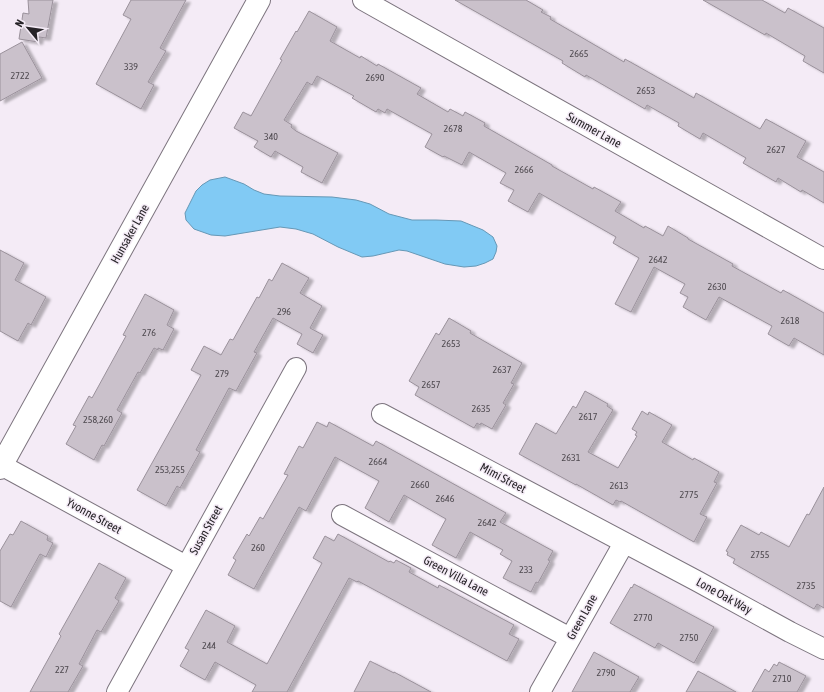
<svg xmlns="http://www.w3.org/2000/svg" width="824" height="692" viewBox="0 0 824 692" font-family="'Asap Condensed',sans-serif">
<defs>
<filter id="shadow"><feDropShadow dx="4.5" dy="2.5" stdDeviation="1" flood-color="#0004"/></filter>
</defs>
<rect width="100%" height="100%" fill="#f4ebf6"/>
<path fill="#81caf4" stroke="#6698b6" d="M225,177L244,184L254,190L264,194L280,196L332,197L356,200L370,204L389,214L412,220H436L461,221L483,230L493,237L497,246L496,252L493,259L485,263L476,266L464,267L445,264L407,251L399,250L373,256L362,257L338,247L313,234L296,229L280,227L225,236L211,235L194,229L186,220L185,213L196,191L202,185L210,180Z"/>
<path fill="#cac1cb" stroke="#9a919b" filter="url(#shadow)" d="M28,0H53L46,38L39,37L38,42L19,39L23,13L29,14Z
M131,0H186L160,48L166,51L148,82L154,85L141,109L96,84L131,19L123,15Z
M455,0H526L543,10L541,12L551,17L550,19L624,62L625,59L694,98L696,93L760,129L766,119L806,141L797,157L824,172V203L802,190L801,192L778,178L776,182L743,163L746,158L703,133L700,139L678,126L679,123L647,105L645,109L586,75L585,77L562,63L563,61Z
M703,0H762L785,13L788,8L824,28V73L803,61L805,56L766,33L765,35Z
M309,11L337,27L330,41L360,58L361,56L377,66L378,64L421,88L417,94L448,112L450,109L463,116L465,112L485,123L484,126L552,165V166L593,189L594,187L621,202L615,211L644,228L645,226L663,236L668,226L688,238V239L733,264L732,266L781,293L783,290L824,313V355L794,338L789,346L768,334L772,326L719,297L706,320L683,307L688,297L680,293L685,284L654,267L631,312L615,304L639,258L613,243L616,237L539,193L528,212L508,201L514,190L500,183L506,173L469,152L462,165L444,156L443,157L425,147L432,134L387,109L385,113L378,109L376,112L352,98L354,96L317,76L312,85L307,82L284,120L292,125L291,127L296,131L338,153L322,183L301,172L303,167L275,151L271,157L254,147L258,141L234,128L243,112L251,116L282,60L280,59L296,31L297,32Z
M22,42L42,78L0,101V54Z
M0,250L24,263L15,280L46,297L31,325L28,323L18,341L0,331Z
M282,263L309,278L300,293L322,306L310,328L323,335L313,353L297,344L302,334L273,318L254,352L257,353L236,391L229,388L196,450L200,452L180,488L177,486L166,506L137,490L201,375L191,370L204,346L221,355L230,339L233,340L257,297L259,298L269,279L272,281Z
M145,294L174,310L167,325L174,329L163,350L158,348V350L154,348L140,373L138,372L117,410L122,413L104,446L102,445L94,460L66,444L76,426L73,425L89,396L92,398L126,336L123,335Z
M449,318L471,331L470,333L522,363L511,383L514,384L503,403L506,405L492,429L481,423L480,425L477,423L474,428L415,395L419,387L409,381L436,333L439,335Z
M585,391L608,404L607,406L613,410L588,452L618,468L637,436L635,435L637,432L632,429L642,411L648,415L649,412L672,425L662,442L693,460L694,458L719,472L714,482L717,483L700,514L707,517L694,542L621,501L620,502L616,500L613,505L576,484V485L519,454L536,423L556,434L573,406L576,408Z
M317,422L327,427L329,422L373,446L376,441L506,513L500,522L553,551L548,560L550,561L538,583L536,582L531,592L503,578L512,561L500,554L503,550L470,532L456,558L432,545L446,519L404,495L389,522L365,508L379,481L335,457L306,511L299,507L254,589L228,575L236,560L233,558L247,534L249,536L260,517L263,519L288,475L284,474L299,446L303,448Z
M824,487V608L817,604L814,609L733,563L735,559L727,555L728,552L726,551L741,525L759,535L761,532L789,547L807,514L809,515Z
M21,521L48,536L47,540L53,543L46,557L40,554L11,607L0,601V551L10,534L13,535Z
M338,534L389,562L390,561L394,563L396,560L411,568L409,572L438,588L439,585L514,625L509,634L519,639L507,661L358,581L357,582L349,578L287,692H252L256,685L215,662L205,680L180,666L189,650L185,648L206,610L235,626L227,642L267,664L322,563L313,558L325,536L334,541Z
M99,563L126,578L115,598L119,601L101,632L97,630L79,664L83,666L68,692H30L61,636L59,634Z
M634,584L714,627L694,663L658,643L655,648L610,623L631,587L632,588Z
M594,652L639,677L630,692H572Z
M370,661L394,673V672L431,692H354Z
M779,662L806,676L797,692H752L765,669L769,672L774,664L777,666Z
M698,671L736,692H686Z"/>
<g fill="none" stroke-linecap="round" stroke-linejoin="round">
<g stroke="#7c747e" stroke-width="22">
<path id="minor" d="M363,0L824,259
M382,414L697,581L790,632L824,649
M1,465L186,566
M342,515L570,638
M117,692L296,368
M540,692L624,543"/>
</g>
<g stroke="#7c747e" stroke-width="24">
<path id="tertiary" d="M0,468L259,0"/>
</g>
<use href="#minor" stroke="#fff" stroke-width="20"/>
<use href="#tertiary" stroke="#fff" stroke-width="22"/>
</g>
<g text-anchor="middle" dominant-baseline="central" stroke-width="3" stroke-linejoin="round" paint-order="stroke">
<g font-size="10" fill="#4f4a50">
<text x="579" y="53">2665</text>
<text x="131" y="66">339</text>
<text x="20" y="75">2722</text>
<text x="375" y="77">2690</text>
<text x="646" y="90">2653</text>
<text x="453" y="128">2678</text>
<text x="271" y="136">340</text>
<text x="776" y="149">2627</text>
<text x="524" y="169">2666</text>
<text x="658" y="259">2642</text>
<text x="717" y="286">2630</text>
<text x="284" y="311">296</text>
<text x="790" y="320">2618</text>
<text x="149" y="332">276</text>
<text x="451" y="343">2653</text>
<text x="502" y="369">2637</text>
<text x="222" y="373">279</text>
<text x="431" y="384">2657</text>
<text x="481" y="408">2635</text>
<text x="588" y="416">2617</text>
<text x="98" y="419">258,260</text>
<text x="571" y="457">2631</text>
<text x="378" y="461">2664</text>
<text x="170" y="469">253,255</text>
<text x="420" y="484">2660</text>
<text x="619" y="485">2613</text>
<text x="689" y="494">2775</text>
<text x="445" y="498">2646</text>
<text x="487" y="522">2642</text>
<text x="258" y="547">260</text>
<text x="760" y="554">2755</text>
<text x="526" y="569">233</text>
<text x="806" y="585">2735</text>
<text x="643" y="617">2770</text>
<text x="689" y="637">2750</text>
<text x="209" y="645">244</text>
<text x="62" y="669">227</text>
<text x="606" y="672">2790</text>
<text x="782" y="678">2710</text>
</g>
<g font-size="12" fill="#262327" stroke="#f4ebf6">
<text transform="translate(594 130) rotate(29)">Summer Lane</text>
<text transform="translate(130 234) rotate(-61)">Hunsaker Lane</text>
<text transform="translate(503 478) rotate(28)">Mimi Street</text>
<text transform="translate(94 516) rotate(29)">Yvonne Street</text>
<text transform="translate(206 530) rotate(-61)">Susan Street</text>
<text transform="translate(456 576) rotate(28)">Green Villa Lane</text>
<text transform="translate(724 596) rotate(29)">Lone Oak Way</text>
<text transform="translate(582 617) rotate(-61)">Green Lane</text>
</g>
</g>
<g transform="translate(28 28) rotate(299)" stroke="#f4ebf6" stroke-width="3" paint-order="stroke">
<path d="M0-3L7 15L0 10L-7 15Z" fill="#262327"/>
<text y="-6" font-size="11" font-weight="bold" text-anchor="middle" fill="#262327">N</text>
</g>
</svg>
